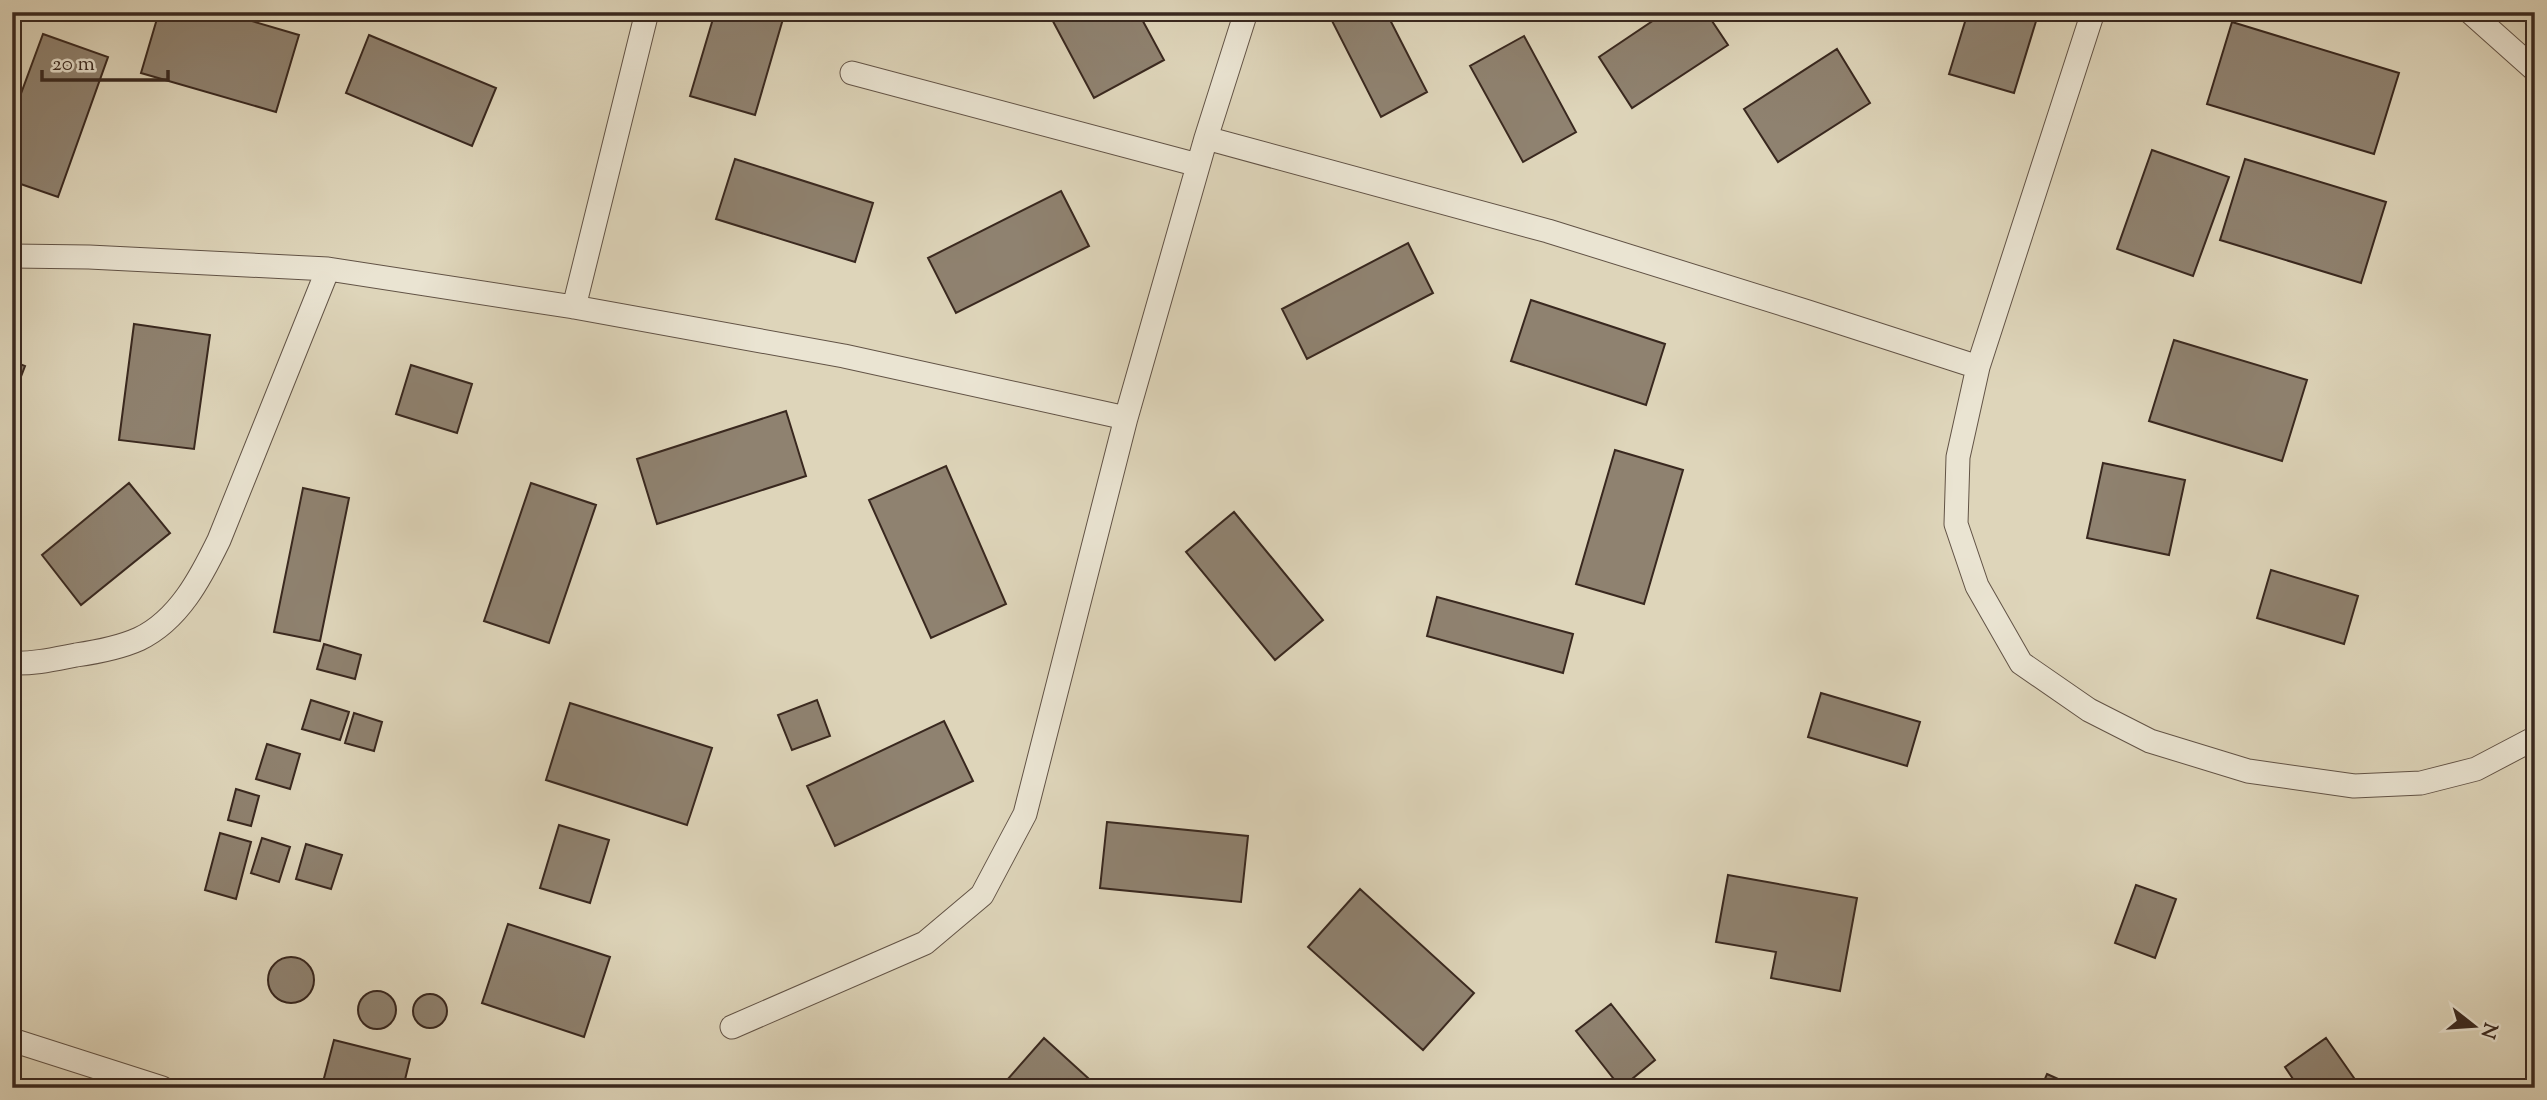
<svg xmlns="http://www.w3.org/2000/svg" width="2547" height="1100" viewBox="0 0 2547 1100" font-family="'Sorts Mill Goudy',serif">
<rect width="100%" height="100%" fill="#ded5ba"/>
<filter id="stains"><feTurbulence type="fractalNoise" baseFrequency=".00286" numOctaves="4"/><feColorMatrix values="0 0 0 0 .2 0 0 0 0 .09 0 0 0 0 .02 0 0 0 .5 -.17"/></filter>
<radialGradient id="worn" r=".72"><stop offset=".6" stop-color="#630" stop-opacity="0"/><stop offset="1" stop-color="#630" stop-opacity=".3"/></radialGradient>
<path fill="#8f8270" stroke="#39281f" stroke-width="2" d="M159,12H221L299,35L276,112L141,73Z
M715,12H785L755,115L690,96Z
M1048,12H1138L1164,60L1094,98Z
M1334,12H1386L1427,92L1381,117L1329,15Z
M1666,12H1706L1728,45L1632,108L1599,57Z
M1968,12H2019L2037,18L2014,93L1949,74Z
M2232,22L2399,73L2374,154L2207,104Z
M43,34L108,57L58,197L12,181V118Z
M369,35L496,88L472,146L346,93Z
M1524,36L1576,132L1523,162L1470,66Z
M1837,49L1870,103L1778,162L1744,109Z
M2152,150L2229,177L2193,276L2117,249Z
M735,159L873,203L855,262L716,219Z
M2245,159L2386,202L2361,283L2220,240Z
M1061,191L1089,246L956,313L928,258Z
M1408,243L1433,293L1307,359L1282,309Z
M1531,300L1665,344L1646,405L1511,361Z
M134,324L210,335L194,449L119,440Z
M2174,340L2307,380L2282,461L2149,421Z
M12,361L25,366L12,400Z
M411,365L472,384L457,433L396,414Z
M786,411L806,476L657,524L637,459Z
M1615,450L1683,470L1644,604L1576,584Z
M2103,463L2185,480L2169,555L2087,538Z
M946,466L1006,604L931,638L869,500Z
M129,483L170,533L81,605L42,555Z
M531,483L596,505L549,643L484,621Z
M303,488L349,498L320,641L274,632Z
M1234,512L1323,620L1275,660L1186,552Z
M2271,570L2358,596L2344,644L2257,618Z
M1437,597L1573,634L1563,673L1427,636Z
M324,644L361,655L355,679L317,669Z
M1821,693L1920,722L1907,766L1808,737Z
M311,700L349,712L340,740L302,729Z
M817,700L830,736L792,750L778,715Z
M570,703L712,748L687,825L546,780Z
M354,713L382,722L374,751L345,743Z
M944,721L973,781L835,846L807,786Z
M267,744L300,754L290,789L256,779Z
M236,789L259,796L251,826L228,820Z
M1107,822L1248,836L1241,902L1100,888Z
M559,825L609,840L590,903L540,888Z
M220,833L251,842L236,899L205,890Z
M262,838L290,847L279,882L251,873Z
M306,844L342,855L331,889L296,879Z
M1728,875L1857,898L1840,991L1771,978L1776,952L1716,942Z
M2136,885L2176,899L2155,958L2115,943Z
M1360,889L1474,993L1423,1050L1308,947Z
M508,924L610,957L584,1037L482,1003Z
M268 980a23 23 0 1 1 46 0a23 23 0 1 1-46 0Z
M358 1010a19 19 0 1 1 38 0a19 19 0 1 1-38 0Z
M413 1011a17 17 0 1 1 34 0a17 17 0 1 1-34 0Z
M1611,1004L1655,1060L1621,1088L1576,1031Z
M1044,1038L1099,1088H1000Z
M2326,1038L2361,1088H2299L2285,1067Z
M334,1040L410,1059L403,1088H346L323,1082Z
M2047,1074L2078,1088H2041Z"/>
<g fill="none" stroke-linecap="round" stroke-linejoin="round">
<g stroke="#625346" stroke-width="25">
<path id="service" d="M2093,12L1978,367L1958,457L1956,524L1977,586L2021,663L2089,710L2150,741L2248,771L2354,786L2421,783L2476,769L2535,738
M2470,12L2535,70
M852,73L1198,165
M1206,138L1548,231L1808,312L1978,367
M12,256L89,257L328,269L574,307L844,356L1126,418
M574,307L647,12
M12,663C34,664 55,659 76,655C97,652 119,648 139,639C179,620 201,577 219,540L328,269
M732,1027L925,943L982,895L1025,814L1126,418L1206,138L1246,12
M12,1040L162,1088"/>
</g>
<use href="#service" stroke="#eae4d2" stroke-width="23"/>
</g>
<rect width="2547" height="1100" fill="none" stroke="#ded5ba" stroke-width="42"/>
<rect x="14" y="14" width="2519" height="1072" fill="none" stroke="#39281f" stroke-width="3.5"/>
<rect x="21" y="21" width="2505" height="1058" fill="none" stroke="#39281f" stroke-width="2"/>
<g transform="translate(2474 1026) rotate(107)" stroke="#eae4d2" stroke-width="5" paint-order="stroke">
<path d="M0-5L12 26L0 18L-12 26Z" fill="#39281f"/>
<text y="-10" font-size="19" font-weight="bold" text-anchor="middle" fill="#39281f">N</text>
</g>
<path d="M42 70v10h126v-10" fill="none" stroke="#39281f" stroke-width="3.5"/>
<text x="52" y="70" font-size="21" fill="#39281f" stroke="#eae4d2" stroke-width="5" paint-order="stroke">20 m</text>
<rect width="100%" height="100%" filter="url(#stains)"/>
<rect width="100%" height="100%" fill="url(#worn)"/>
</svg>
